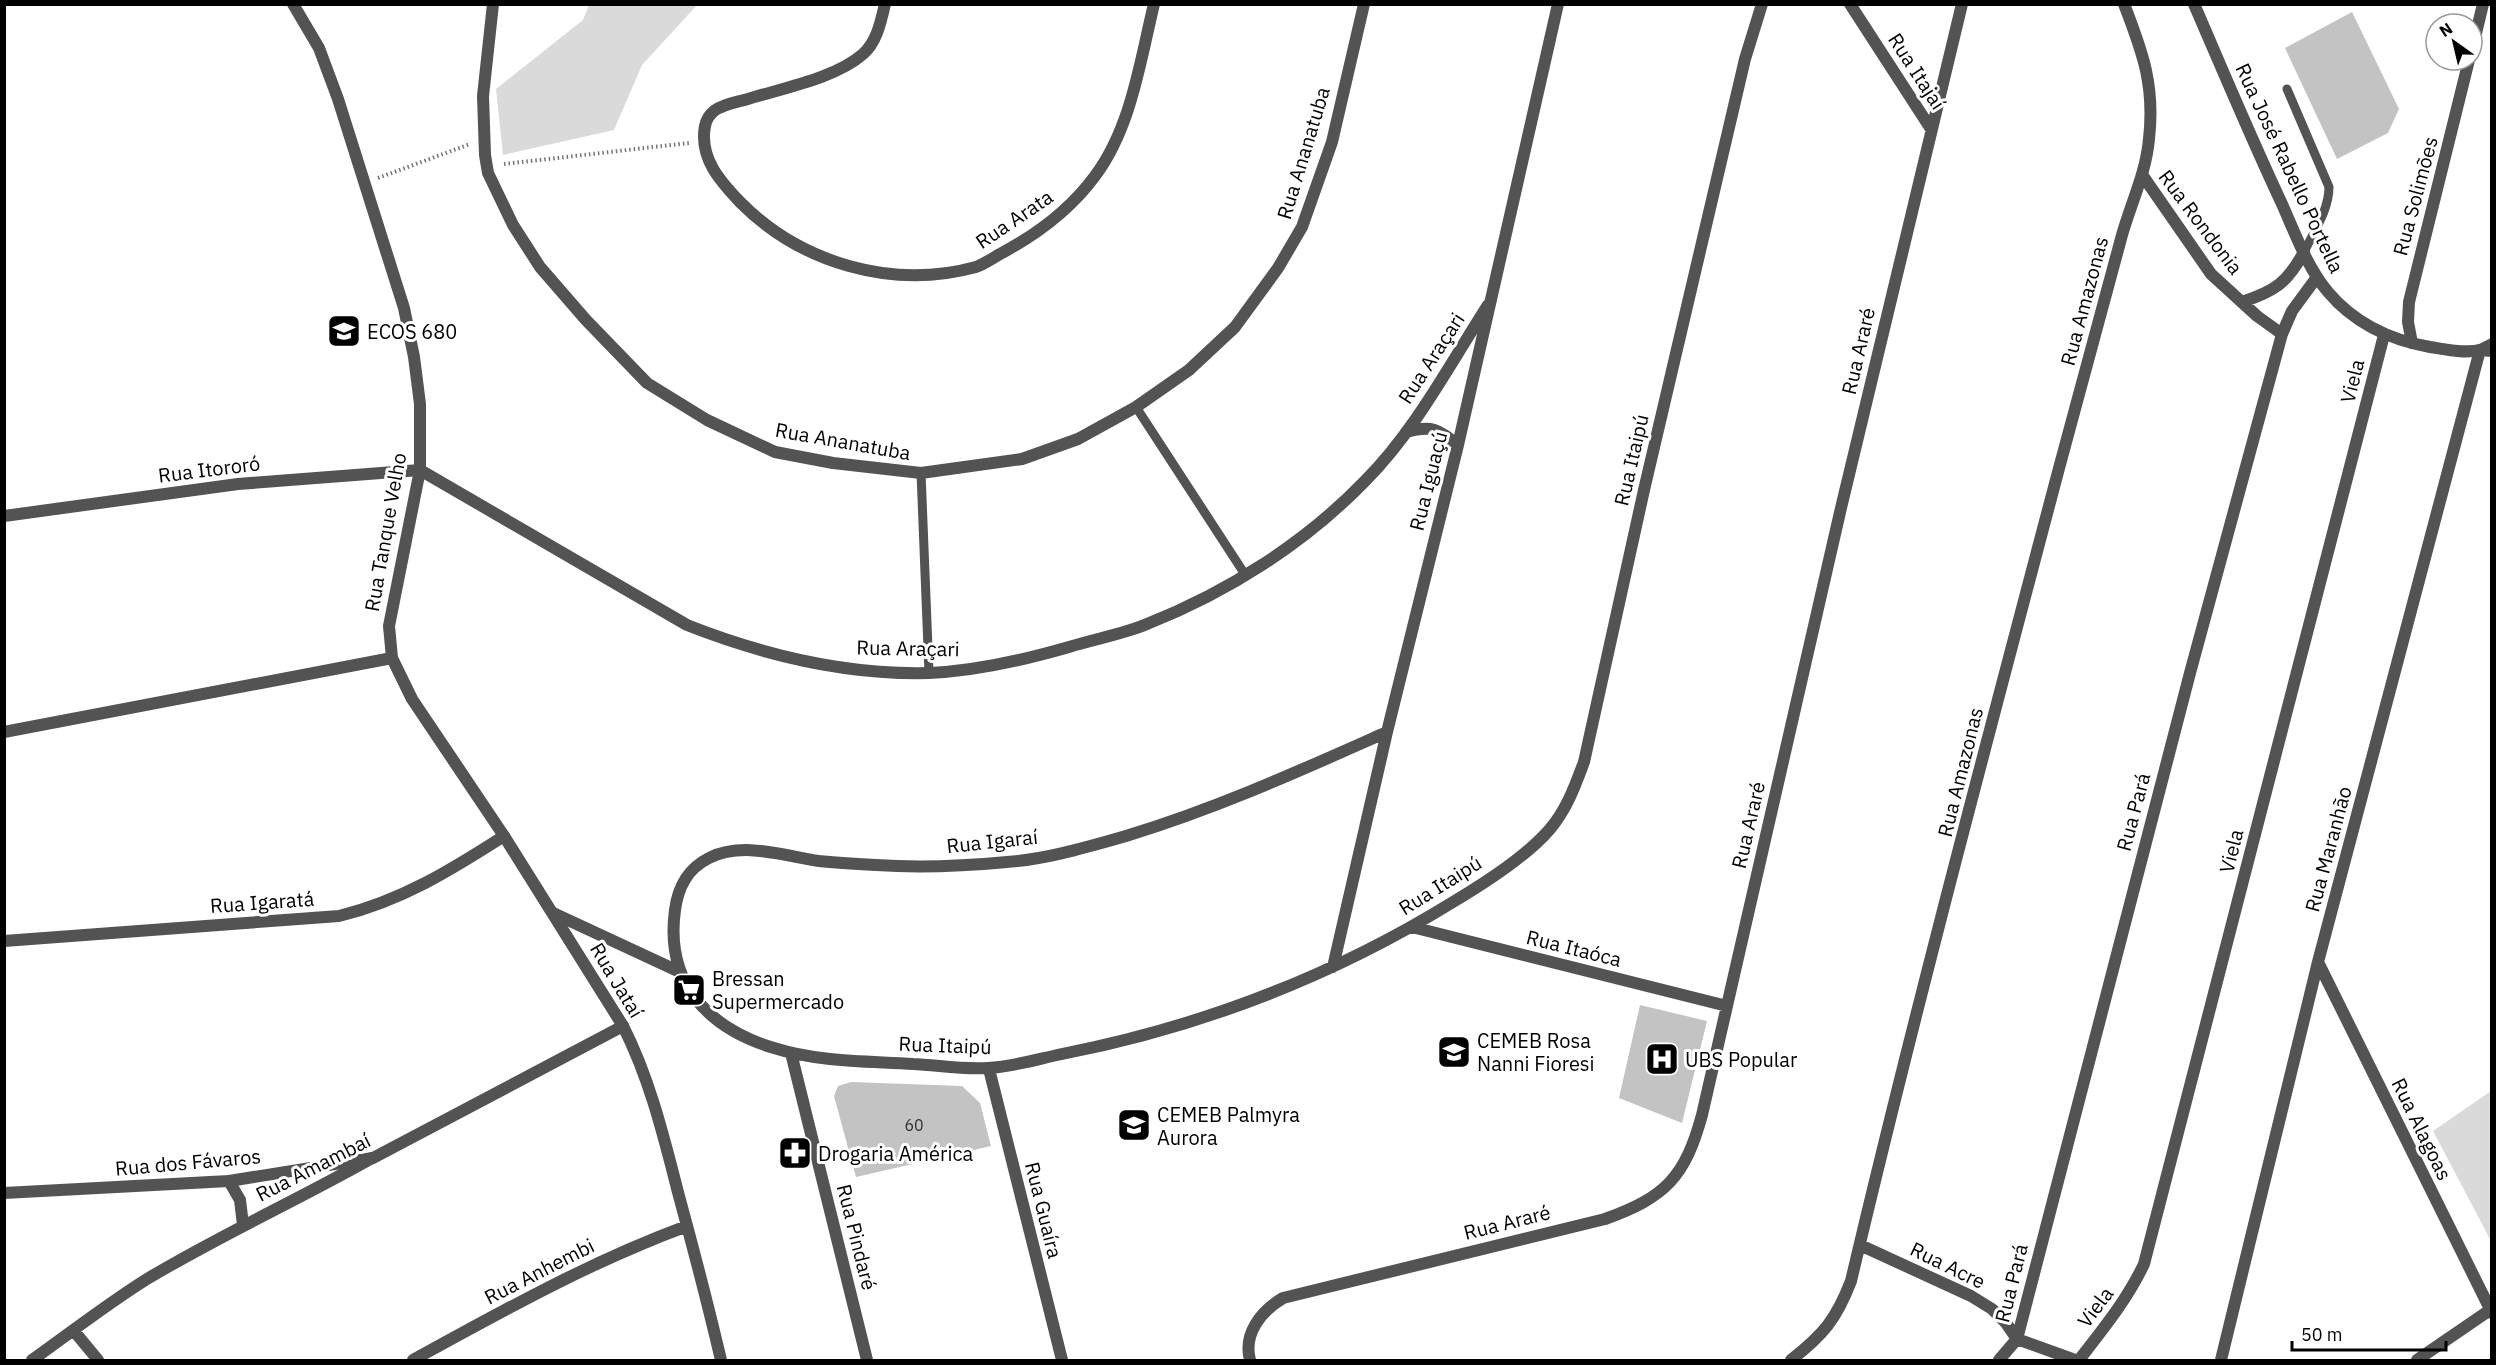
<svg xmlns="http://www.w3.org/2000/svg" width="2496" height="1365" viewBox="0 0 2496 1365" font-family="'IBM Plex Sans',sans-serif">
<rect width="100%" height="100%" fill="#fff"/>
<path fill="#dadada" d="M589,5H697L642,65L614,130L503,155L496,89L583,20Z
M2491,1091V1241L2433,1131Z"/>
<path fill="#c3c3c3" d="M2352,12L2399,109L2388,133L2337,159L2285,48Z
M1640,1005L1707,1021L1682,1123L1619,1098Z
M851,1082L962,1086L980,1103L991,1146L856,1177L834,1096L838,1086Z"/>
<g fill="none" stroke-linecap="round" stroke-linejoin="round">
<path stroke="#757575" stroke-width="4" stroke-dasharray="1.5 3" stroke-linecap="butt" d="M504,164L689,143
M378,178L470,144"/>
<path stroke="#535353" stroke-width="9" d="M2287,89L2329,187C2329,210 2314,231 2304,252
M1136,407L1246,576
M921,473L929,673"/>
<path stroke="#535353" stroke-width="12" d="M493,4L483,96L485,155L488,173L513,225L540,267L586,320L647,383L707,420L775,452L833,463L921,473L1022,459L1078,439L1136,407L1189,370L1235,327L1278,268L1302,227L1332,142L1364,4
M885,4C881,21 877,42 863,54C836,78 783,88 748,99C738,102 723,104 714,111C709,115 706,121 705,126C699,158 720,181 740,202C800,263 892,290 976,267C984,264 993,258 1000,254C1036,235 1070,210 1095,176C1131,128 1140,62 1154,4
M1850,4L1931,129
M2472,50L2483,4
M2143,176L2211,274L2257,316L2282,334
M2242,302C2275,291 2287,283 2304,252
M2412,343L2408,322L2409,302L2469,60
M1406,432C1432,425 1437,429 1458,445
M4,516L238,484L420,470L687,625C763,655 847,675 929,673C977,671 1024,660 1069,647C1095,639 1123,634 1147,624C1228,592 1305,543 1365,481C1415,431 1450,364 1488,305
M4,732L392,658
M1387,732C1299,771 1218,808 1126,836C1087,847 1047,859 1007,862C964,866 919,868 876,865C857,864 838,863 819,861C784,856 743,841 709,858C687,869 678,887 675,910C665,982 707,1028 774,1048C818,1062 867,1061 913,1064C937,1065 963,1070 988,1068C1012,1067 1038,1059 1062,1054C1200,1027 1333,976 1453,902C1485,883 1526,857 1550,829C1567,809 1575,786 1584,762L1644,490L1745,59L1762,4
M553,913L680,972
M1412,927L1727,1006
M4,941L339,916C401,901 451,870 504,836
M2318,962L2492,1313
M1333,967L1387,732L1458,445L1558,4
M623,1026C650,1079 664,1138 679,1196C694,1251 708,1305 721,1360
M791,1053L867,1360
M989,1069L1062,1360
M229,1181L240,1200L243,1225
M1860,1245L1971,1296L1992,1309L2006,1323L2017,1339L2075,1360
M74,1331L98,1360
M32,1360C70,1333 107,1304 147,1279C220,1235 298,1200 372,1158
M413,1360C504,1310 590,1262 687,1226
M1250,1360C1243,1334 1261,1311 1283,1298L1605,1219C1666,1197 1685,1177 1702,1115L1841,508L1962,4
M1791,1360C1823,1335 1836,1320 1851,1281C1915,1010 1987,741 2058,472C2079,393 2101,314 2122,235C2131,203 2146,173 2149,139C2155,86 2143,53 2124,4
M1999,1360L2017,1339L2190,673L2282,334L2292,311L2317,277
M2079,1360C2103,1329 2127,1300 2144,1264L2384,335
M2221,1360L2318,962L2480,350L2492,351
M2417,1360L2490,1310"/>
<path stroke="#535353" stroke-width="12" d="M2194,4C2223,71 2251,138 2282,204C2295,233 2307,267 2328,292C2355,324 2390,340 2430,347C2444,349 2465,354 2480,350C2483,349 2488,346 2492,344
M4,1193L229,1181L373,1158L623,1026L504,836L412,699L392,658L389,626L420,470V404L414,357L404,308L338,99L319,48L293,4"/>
</g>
<defs>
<g id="school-square" transform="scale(1.725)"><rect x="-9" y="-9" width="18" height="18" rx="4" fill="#000" stroke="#fff"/><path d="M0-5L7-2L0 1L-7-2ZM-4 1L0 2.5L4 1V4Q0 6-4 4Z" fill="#fff"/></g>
<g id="supermarket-square" transform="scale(1.725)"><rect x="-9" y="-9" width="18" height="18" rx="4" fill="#000" stroke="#fff"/><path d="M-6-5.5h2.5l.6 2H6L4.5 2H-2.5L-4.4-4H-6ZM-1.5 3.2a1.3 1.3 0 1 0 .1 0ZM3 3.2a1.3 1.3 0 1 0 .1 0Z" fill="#fff"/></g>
<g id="hospital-square" transform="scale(1.725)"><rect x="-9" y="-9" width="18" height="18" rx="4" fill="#000" stroke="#fff"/><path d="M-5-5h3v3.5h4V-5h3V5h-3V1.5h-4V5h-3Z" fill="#fff"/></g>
<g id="pharmacy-square" transform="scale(1.725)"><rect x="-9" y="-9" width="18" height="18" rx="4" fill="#000" stroke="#fff"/><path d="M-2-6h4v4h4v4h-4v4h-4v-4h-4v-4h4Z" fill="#fff"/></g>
</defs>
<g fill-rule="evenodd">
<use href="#school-square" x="344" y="331"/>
<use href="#supermarket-square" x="689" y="990"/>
<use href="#school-square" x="1454" y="1052"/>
<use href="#hospital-square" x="1662" y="1059"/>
<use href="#school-square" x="1134" y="1125"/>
<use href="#pharmacy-square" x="795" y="1153"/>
</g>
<g text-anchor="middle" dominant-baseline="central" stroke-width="6" stroke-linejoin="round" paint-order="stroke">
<g font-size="16" fill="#313131">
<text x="914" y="1125">60</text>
</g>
<g font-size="20" fill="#000" stroke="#fff">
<text transform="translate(1917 71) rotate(57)">Rua Itajaí</text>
<text transform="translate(1303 153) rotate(-73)">Rua Ananatuba</text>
<text transform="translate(2290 168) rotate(65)">Rua José Rabello Portella</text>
<text transform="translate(2415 196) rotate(-75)">Rua Solimões</text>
<text transform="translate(1014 219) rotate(-34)">Rua Arata</text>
<text transform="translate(2201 222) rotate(53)">Rua Rondonia</text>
<text transform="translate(2084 301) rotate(-75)">Rua Amazonas</text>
<text transform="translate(1858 351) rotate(-77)">Rua Araré</text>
<text transform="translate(1431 358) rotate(-57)">Rua Araçari</text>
<text transform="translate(2352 381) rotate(-76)">Viela</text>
<text transform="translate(843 441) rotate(10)">Rua Ananatuba</text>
<text transform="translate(1631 460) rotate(-77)">Rua Itaipú</text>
<text transform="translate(209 469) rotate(-7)">Rua Itororó</text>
<text transform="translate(1428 481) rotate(-76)">Rua Iguaçú</text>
<text transform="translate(385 532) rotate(-80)">Rua Tanque Velho</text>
<text transform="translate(908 648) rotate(1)">Rua Araçari</text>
<text transform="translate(1960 772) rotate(-76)">Rua Amazonas</text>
<text transform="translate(2133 812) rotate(-75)">Rua Pará</text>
<text transform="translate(1748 825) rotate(-77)">Rua Araré</text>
<text transform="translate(992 841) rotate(-6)">Rua Igaraí</text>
<text transform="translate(2328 849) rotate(-75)">Rua Maranhão</text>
<text transform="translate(2231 851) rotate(-76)">Viela</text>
<text transform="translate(1440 885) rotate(-32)">Rua Itaipú</text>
<text transform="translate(262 902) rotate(-4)">Rua Igaratá</text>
<text transform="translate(1574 948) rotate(14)">Rua Itaóca</text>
<text transform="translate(617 980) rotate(59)">Rua Jataí</text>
<text transform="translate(945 1045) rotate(2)">Rua Itaipú</text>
<text transform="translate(2422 1129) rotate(64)">Rua Alagoas</text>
<text transform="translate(188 1162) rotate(-5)">Rua dos Fávaros</text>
<text transform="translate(313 1167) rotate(-27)">Rua Amambaí</text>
<text transform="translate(1044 1210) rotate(76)">Rua Guaíra</text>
<text transform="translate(1507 1222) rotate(-14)">Rua Araré</text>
<text transform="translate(857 1237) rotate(76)">Rua Pindaré</text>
<text transform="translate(1948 1265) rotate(26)">Rua Acre</text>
<text transform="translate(539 1271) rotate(-27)">Rua Anhembi</text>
<text transform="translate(2011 1283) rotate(-76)">Rua Pará</text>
<text transform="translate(2095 1307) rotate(-53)">Viela</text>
</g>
<g font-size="20" fill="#000" stroke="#fff" text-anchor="start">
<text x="367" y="331">ECOS 680</text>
<text x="712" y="978">Bressan<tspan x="712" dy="23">Supermercado</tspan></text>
<text x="1477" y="1040">CEMEB Rosa<tspan x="1477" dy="23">Nanni Fioresi</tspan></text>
<text x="1685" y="1059">UBS Popular</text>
<text x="1157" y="1114">CEMEB Palmyra<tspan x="1157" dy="23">Aurora</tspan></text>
<text x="818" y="1153">Drogaria América</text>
</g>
</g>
<rect width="2496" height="1365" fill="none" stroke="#000000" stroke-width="12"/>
<g transform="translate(2454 42) rotate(326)"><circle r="28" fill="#ffffff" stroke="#999999" stroke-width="1.5"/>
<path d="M0-4.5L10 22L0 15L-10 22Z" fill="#000000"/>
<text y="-9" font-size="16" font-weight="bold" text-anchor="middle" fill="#000000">N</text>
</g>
<path d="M2292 1341v9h154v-9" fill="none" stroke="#000000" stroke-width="3"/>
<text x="2301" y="1341" font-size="18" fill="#000000" stroke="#ffffff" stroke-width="4.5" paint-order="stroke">50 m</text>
</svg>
